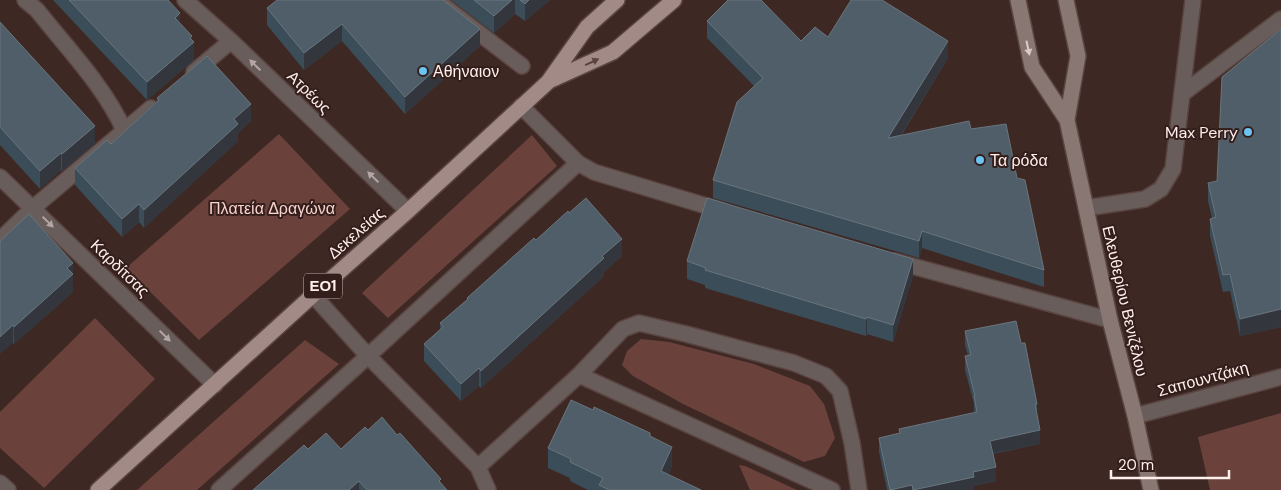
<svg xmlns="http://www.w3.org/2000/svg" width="1281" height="490" viewBox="0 0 1281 490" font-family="'DM Sans',sans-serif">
<rect width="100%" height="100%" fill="#3e2824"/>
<path fill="#6b413b" d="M279,134L350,209L199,340L126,268Z
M532,135L557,166L388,318L362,293Z
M95,318L155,379L44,488L0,448V412Z
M641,339L669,342L754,364L810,386L824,404L835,438L825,456L804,462L683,404L633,376L622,365L627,351Z
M305,340L339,364L197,490H137Z
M1281,413V490H1210L1198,437Z
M739,465L745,466L797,490H750Z"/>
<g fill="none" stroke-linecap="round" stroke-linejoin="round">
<g stroke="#594440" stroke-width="18">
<path id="service" d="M25,0L37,10C67,48 104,86 124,130
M1182,94L1281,19
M1086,208L1145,199L1161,189L1173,169L1193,0"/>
</g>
<g stroke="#594440" stroke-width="18">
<path id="pedestrian" d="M194,72L231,41
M521,106L578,163L594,172L723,211
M0,240L33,208L151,108
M894,261L1110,320
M579,375L623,329L639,323L686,334L794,363L826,376L840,391L852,443L859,490
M219,490L368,356L578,163"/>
</g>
<g stroke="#594440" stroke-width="18">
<path id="minor" d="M185,0L231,41L408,211
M436,0L522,66
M0,177L215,385
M313,295L368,356L478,467L488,490
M478,467L579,375L832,490
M0,483L8,490"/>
</g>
<g stroke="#594440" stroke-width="18">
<path id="tertiary" d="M1135,416L1281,377"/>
</g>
<g stroke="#594440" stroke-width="18">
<path id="secondary" d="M1018,0L1032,67L1067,120
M1066,0L1078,56L1067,120L1110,320L1135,416L1151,490"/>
</g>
<g stroke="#594440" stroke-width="18">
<path id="primary" d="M549,81L613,52L674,0
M98,490L313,295L408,211L548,82L587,27L617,0"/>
</g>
<use href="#service" stroke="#695d5b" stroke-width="15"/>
<use href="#pedestrian" stroke="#695d5b" stroke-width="15"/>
<use href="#minor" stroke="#695d5b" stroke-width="15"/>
<use href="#tertiary" stroke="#695d5b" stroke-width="15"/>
<use href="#secondary" stroke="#897774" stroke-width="15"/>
<use href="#primary" stroke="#a28a87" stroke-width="15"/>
</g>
<path fill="#3a4d58" d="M53,0H168L180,24L192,40L194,60L147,100Z
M451,0H550L525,21L515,14L494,33Z
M267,8L480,46L405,114L342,41L304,70L267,25Z
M707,21L801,41L828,37L948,58L901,136L971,129L1017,178L1044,270V287L922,248L919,258L713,198V180L754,86L707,38Z
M0,22L95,144L62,171L61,170L40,189L0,145Z
M1281,29V327L1240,336L1230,291L1223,292L1210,236V219L1212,218L1208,201V183L1217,181Z
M157,98L251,121L238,133V141L144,228L139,222L122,237L75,185V168L111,144L157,101Z
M569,213L622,256L604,272V276L481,388L479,386L461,401L424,361V344L440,330V323L467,300V298Z
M0,241L73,263V292L14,344L13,343Z
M687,261L913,276L893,342L867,334L866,336L705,288V285L687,279Z
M965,331L1021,343L1037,404V415L1040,444L993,454L996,481L974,486V490H887L879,452V438L899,434V429L974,413V404L965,370V356H968L965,345Z
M368,430L441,484L447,490H253L308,449H341Z
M650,437L672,466L668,475L701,490H588L570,481V478L548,468V448Z"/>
<path fill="#33373d" d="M512,0H515V14L494,33V16Z
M529,0H550L525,21V4Z
M180,13V30L175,18Z
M342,24V41L304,70V53Z
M480,29V46L405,114V97Z
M192,36V44L194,42V60L147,100V82Z
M948,41V58L888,156V138Z
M251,104V121L238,133V141L144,228V210L234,119Z
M95,126V144L62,171V154Z
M61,153V170L40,189V171Z
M139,204V222L122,237V219Z
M922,231V248L919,258V241Z
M622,239V256L604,272V276L481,388V371L602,256Z
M913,259V276L893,342V325Z
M73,263V292L14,344V327L67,268Z
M1281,309V327L1240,336V319Z
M867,317V334L866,336V319Z
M13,325V343L0,354V337Z
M479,368V386L461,401V384Z
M1040,430V444L990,454V441Z
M672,447V466L661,490V471Z
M996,467V481L974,486V490H913L973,472Z
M359,481V490H349Z
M912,485V490H892Z"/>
<path fill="#4f5e68" stroke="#6a757d" d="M69,0H168L180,13L175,18L192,36L190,38L194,42L147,82Z
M277,0H443L480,29L405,97L342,24L304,53L267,8Z
M474,0H512L494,16Z
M520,0H529L525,4Z
M728,0H761L801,41L815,27L828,37L851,0H882L948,41L888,138L969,121L971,129L1006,124L1017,178L1025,180L1044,270L922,231L919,241L713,180L737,102L763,78L707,21Z
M0,22L95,126L62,154L61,153L40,171L0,127Z
M1281,29V309L1240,319L1230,274L1223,275L1210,219L1216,217L1208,183L1217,181L1222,77Z
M207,56L251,104L234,119L238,124L144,210L139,204L122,219L75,168L107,140L111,144L159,100L157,98Z
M586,198L622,239L602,256L604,258L481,371L479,368L461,384L424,344L443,327L440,323L468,299L467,298L534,238L536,240L568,211L569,213Z
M707,198L913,259L893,325L867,317L866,319L705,270L706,268L687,261Z
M29,214L73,263L67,268L73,274L14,327L13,325L0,337V241Z
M1016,321L1021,343H1025L1037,404H1035L1040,430L990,441L996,467L973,472L974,477L913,490L912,485L890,490L879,438L900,433L899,429L977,412L974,396H975L965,356L971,355L965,331Z
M571,400L593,410L594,407L650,433V436L672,447L661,471L701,490H609L599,485L603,478L570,462L571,459L548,448Z
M382,417L397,435L400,433L441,479L439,481L447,490H367L359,481L349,490H253L304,445L308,449L326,433L341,449L365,427L368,430Z"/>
<defs><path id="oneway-solid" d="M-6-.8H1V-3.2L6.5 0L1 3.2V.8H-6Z" transform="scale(1.25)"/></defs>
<use fill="#dbcac8" href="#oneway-solid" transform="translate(1028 48) rotate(78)"/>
<use fill="#5a4441" href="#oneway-solid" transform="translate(592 62) rotate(-25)"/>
<g fill="#b4a6a4">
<use href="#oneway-solid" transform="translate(255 65) rotate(-136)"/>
<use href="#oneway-solid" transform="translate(373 177) rotate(-136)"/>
<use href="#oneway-solid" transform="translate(48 222) rotate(44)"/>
<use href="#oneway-solid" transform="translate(165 336) rotate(44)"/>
</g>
<g fill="#6bc3f2" stroke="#331e1b" stroke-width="2">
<circle cx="423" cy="71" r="5"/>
<circle cx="1248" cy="132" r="5"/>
<circle cx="980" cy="160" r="5"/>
</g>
<g text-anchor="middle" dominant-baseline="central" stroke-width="4" stroke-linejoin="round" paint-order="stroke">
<rect fill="#331e1b" stroke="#c1b0ad" stroke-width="1" x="304" y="273.5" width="38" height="25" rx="4"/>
<g font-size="15" font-weight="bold" fill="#feeeec">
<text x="323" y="286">ΕΟ1</text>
</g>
<g font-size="16" fill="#feeeec" stroke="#331e1b" text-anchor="start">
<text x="433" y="71">Αθήναιον</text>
<text x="1238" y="132" text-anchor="end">Max Perry</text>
<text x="990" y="160">Τα ρόδα</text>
</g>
<g font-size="16" fill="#feeeec" stroke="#331e1b">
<text transform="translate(309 92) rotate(44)">Ατρέως</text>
<text transform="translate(356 233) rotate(-41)">Δεκελείας</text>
<text transform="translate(120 268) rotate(44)">Καρδίτσας</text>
<text transform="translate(1125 301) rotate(77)">Ελευθερίου Βενιζέλου</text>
<text transform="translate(1203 379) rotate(-15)">Σαπουντζάκη</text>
</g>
<g font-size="16" fill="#f9d2cd" stroke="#331e1b">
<text x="272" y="208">Πλατεία Δραγώνα</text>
</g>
</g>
<path d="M1111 470v8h118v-8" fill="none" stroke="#feeeec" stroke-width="2.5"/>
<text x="1118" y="470" font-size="15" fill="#feeeec" stroke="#331e1b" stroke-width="4" paint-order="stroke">20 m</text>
</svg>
